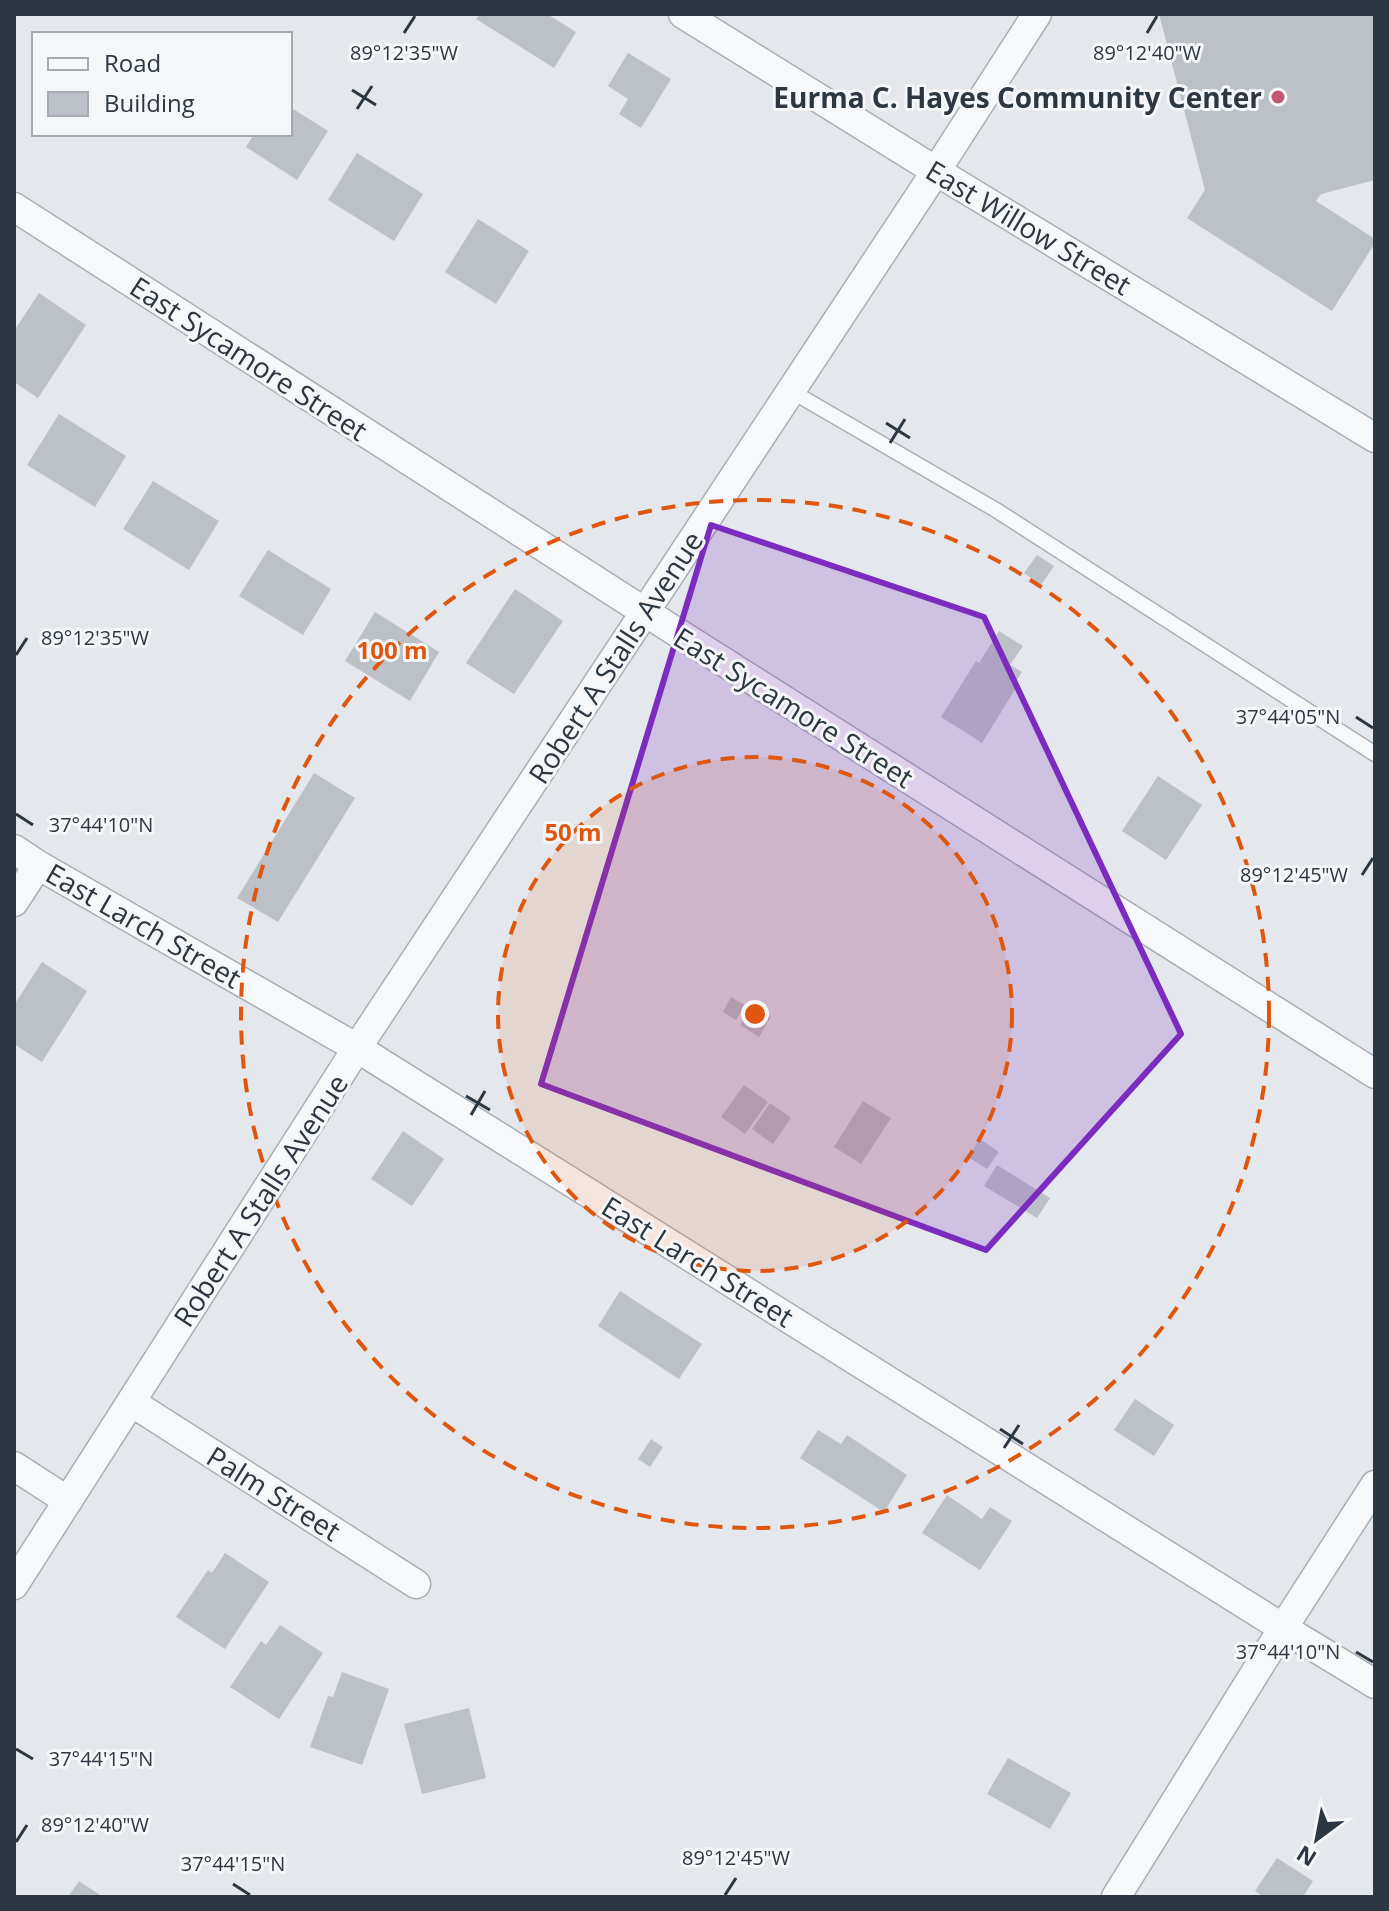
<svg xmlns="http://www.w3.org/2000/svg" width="1389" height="1911" viewBox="0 0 1389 1911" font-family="'Open Sans',sans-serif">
<rect width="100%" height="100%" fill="#e4e7eb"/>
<path fill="#bcc1c7" d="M480,14H547L576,32L554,68L476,19Z
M1159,14H1375V180L1321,194L1316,201L1375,239V243L1332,311L1187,218L1205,190Z
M628,53L671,79L641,128L619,114L628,99L608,86Z
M290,107L328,131L297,180L246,147L254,134H290Z
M357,153L423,194L394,241L328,200Z
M478,219L529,251L496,304L445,272Z
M39,293L86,325L38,398L14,382V331Z
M59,414L126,456L95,507L27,465Z
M153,481L219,521L189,570L123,529Z
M268,550L331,589L303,635L239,596Z
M1037,555L1054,566L1041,585L1024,573Z
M515,589L563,621L514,694L466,663Z
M375,612L439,652L410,701L345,661Z
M999,631L1023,646L1010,665L1022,672L1013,686L1016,688L982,743L941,717L976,661L979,663Z
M314,773L355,798L278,922L237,898Z
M1158,776L1202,805L1166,860L1122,831Z
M42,962L87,991L42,1062L14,1044V1005Z
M731,997L745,1005L736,1020L723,1012Z
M752,1006L771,1017L759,1037L740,1025Z
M744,1085L768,1102L745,1134L721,1117Z
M863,1101L891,1118L861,1164L834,1147Z
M770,1103L791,1118L773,1144L752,1129Z
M403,1131L444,1159L412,1206L371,1179Z
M980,1139L999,1152L987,1169L968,1157Z
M997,1165L1050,1198L1037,1218L984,1186Z
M620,1291L702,1344L679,1379L598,1326Z
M1135,1399L1174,1425L1154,1456L1114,1430Z
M818,1430L841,1444L847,1435L907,1475L884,1512L800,1458Z
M651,1439L663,1447L650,1467L638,1459Z
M947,1495L982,1519L990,1507L1012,1521L980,1570L922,1533Z
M225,1553L269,1582L225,1649L176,1617L208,1570L212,1573Z
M280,1625L323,1653L279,1719L230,1687L261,1641L266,1645Z
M342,1672L389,1689L362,1765L310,1747L328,1696L333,1697Z
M469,1708L486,1778L422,1794L404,1724Z
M1008,1758L1071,1793L1050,1829L987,1794Z
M1277,1858L1313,1881L1303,1897H1264L1255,1891Z
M79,1881L103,1897H68Z"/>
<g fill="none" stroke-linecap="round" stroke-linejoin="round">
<g stroke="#a9afb5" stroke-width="17">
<path id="lane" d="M791,391L996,510L1375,754"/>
</g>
<g stroke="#a9afb5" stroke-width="31">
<path id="street" d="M683,14L936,171L1375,438
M14,207L645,612L1375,1074
M14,849L38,865L357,1048L1283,1628L1375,1684
M14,902L38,865
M131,1402L416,1584
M14,1466L68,1501
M14,1585L357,1048L936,171L1037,14
M1116,1897L1283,1628L1375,1485"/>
</g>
<use href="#lane" stroke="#f7f8f9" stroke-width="14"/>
<use href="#street" stroke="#f7f8f9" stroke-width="28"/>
</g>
<path fill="#7b2cbf" fill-opacity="0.2" stroke="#7b2cbf" stroke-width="6" stroke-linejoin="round" d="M711,525L984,617L1181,1034L986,1250L541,1084Z"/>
<path fill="none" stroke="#2d3741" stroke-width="3" d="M404,33L415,16M1147,33L1157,16M352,90L376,105M357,109L372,86M886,423L910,438M890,443L905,419M16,655L27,638M1356,717L1373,728M16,814L33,825M1362,875L1373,858M466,1096L490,1110M471,1115L485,1091M1000,1429L1023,1444M1004,1448L1019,1425M1356,1652L1373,1662M16,1749L33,1759M16,1842L27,1825M233,1884L250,1895M725,1895L736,1878"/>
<circle cx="755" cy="1014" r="257" fill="#df570f" fill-opacity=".12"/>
<g fill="none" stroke="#df570f" stroke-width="4" stroke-dasharray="14 10">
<circle cx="755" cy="1014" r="257"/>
<circle cx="755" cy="1014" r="514"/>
</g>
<circle fill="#c25772" stroke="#f4f6f8" stroke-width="3" cx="1278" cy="97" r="8"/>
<g text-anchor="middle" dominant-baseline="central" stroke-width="6" stroke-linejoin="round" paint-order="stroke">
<g font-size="28" font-weight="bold" fill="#2d3741" stroke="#f4f6f8" text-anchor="end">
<text x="1262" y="97">Eurma C. Hayes Community Center</text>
</g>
<g font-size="28" fill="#2d3741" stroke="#f4f6f8">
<text transform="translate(1029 227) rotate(31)">East Willow Street</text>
<text transform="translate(249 358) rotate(33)">East Sycamore Street</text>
<text transform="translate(615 657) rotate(-57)">Robert A Stalls Avenue</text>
<text transform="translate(794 707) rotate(32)">East Sycamore Street</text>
<text transform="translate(144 925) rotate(30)">East Larch Street</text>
<text transform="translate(260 1200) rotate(-57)">Robert A Stalls Avenue</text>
<text transform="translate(698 1261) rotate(32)">East Larch Street</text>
<text transform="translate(274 1493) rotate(32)">Palm Street</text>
</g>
</g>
<g font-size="20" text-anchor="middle" fill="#2d3741" stroke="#f4f6f8" stroke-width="6" stroke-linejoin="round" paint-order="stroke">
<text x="404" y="60">89°12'35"W</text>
<text x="1147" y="60">89°12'40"W</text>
<text x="95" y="645">89°12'35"W</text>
<text x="1288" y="724">37°44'05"N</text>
<text x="101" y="832">37°44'10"N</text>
<text x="1294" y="882">89°12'45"W</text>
<text x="1288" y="1659">37°44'10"N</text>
<text x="101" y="1766">37°44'15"N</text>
<text x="95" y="1832">89°12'40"W</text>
<text x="736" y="1865">89°12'45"W</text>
<text x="233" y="1871">37°44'15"N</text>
</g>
<circle cx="755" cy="1014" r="12" fill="#df570f" stroke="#f4f6f8" stroke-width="4"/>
<g font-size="24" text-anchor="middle" font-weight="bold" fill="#df570f" stroke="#f4f6f8" stroke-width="6" stroke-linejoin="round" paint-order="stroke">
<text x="392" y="659">100 m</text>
<text x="573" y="841">50 m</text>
</g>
<rect width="1389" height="1911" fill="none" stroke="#2d3741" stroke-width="32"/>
<rect x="32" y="32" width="260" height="104" fill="#f4f6f8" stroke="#a4aaaf" stroke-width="2"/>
<rect x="48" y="58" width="40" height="12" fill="#f7f8f9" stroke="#a4aaaf" stroke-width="2"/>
<text x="104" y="72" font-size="24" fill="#2d3741">Road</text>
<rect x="48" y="92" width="40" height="24" fill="#bcc1c7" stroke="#a4aaaf" stroke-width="2"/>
<text x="104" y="112" font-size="24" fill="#2d3741">Building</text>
<g transform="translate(1317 1839) rotate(212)" stroke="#f4f6f8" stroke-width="6" paint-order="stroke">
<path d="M0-6L14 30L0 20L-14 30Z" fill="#2d3741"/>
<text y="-12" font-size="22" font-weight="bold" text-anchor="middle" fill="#2d3741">N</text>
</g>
</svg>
